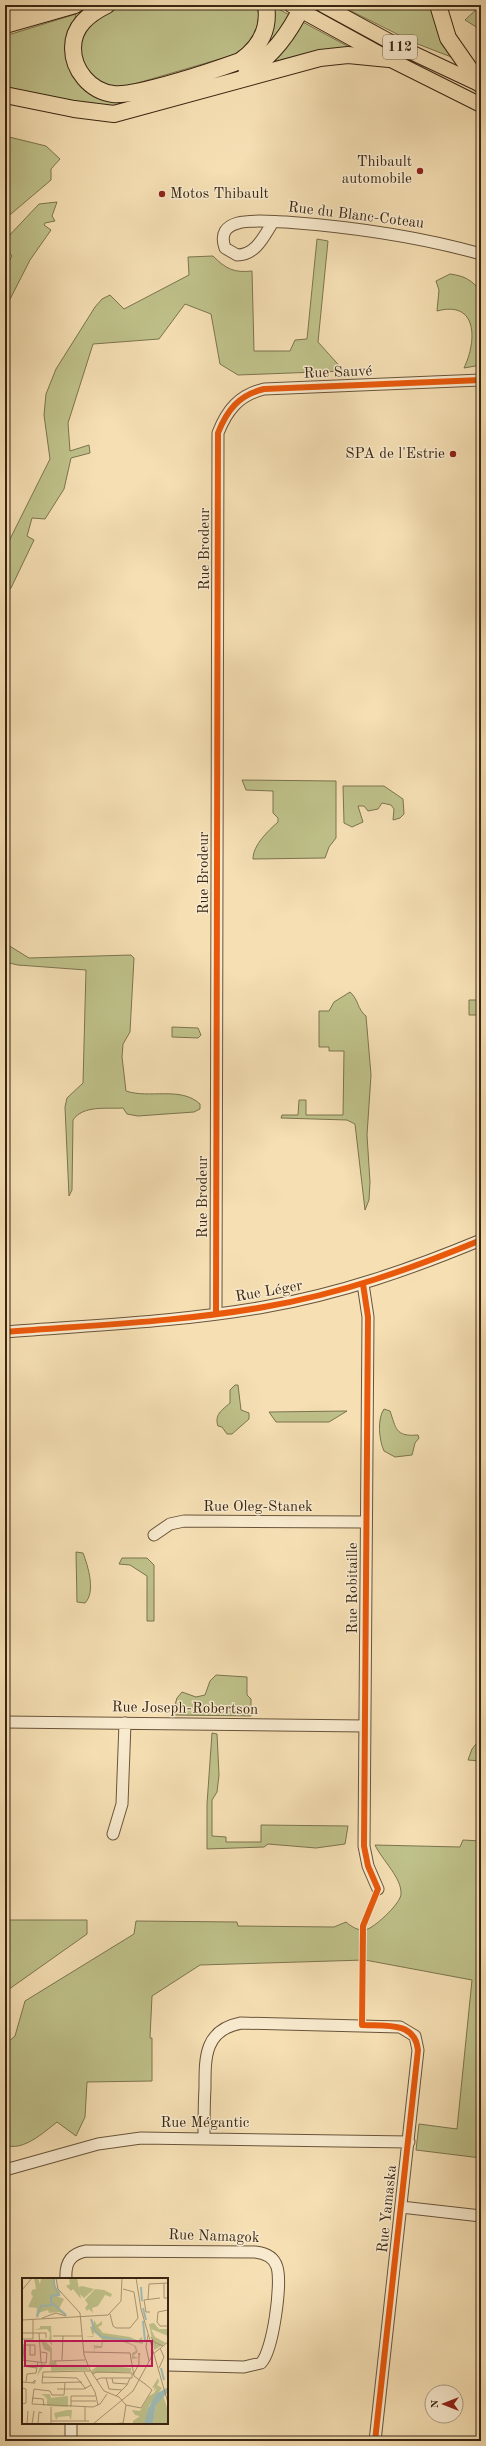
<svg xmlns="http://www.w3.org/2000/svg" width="486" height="2446" viewBox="0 0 486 2446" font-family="'Old Standard TT',serif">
<rect width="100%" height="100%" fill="#f5dfb3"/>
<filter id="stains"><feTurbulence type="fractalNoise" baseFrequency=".005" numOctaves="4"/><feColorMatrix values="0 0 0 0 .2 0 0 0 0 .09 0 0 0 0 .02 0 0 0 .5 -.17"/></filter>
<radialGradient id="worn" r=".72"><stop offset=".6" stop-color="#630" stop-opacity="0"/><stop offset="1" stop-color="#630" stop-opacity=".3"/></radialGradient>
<path fill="#bfc18a" stroke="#7c744e" d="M129,5H255L259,14L257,30L253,40L237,54L124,87L115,88L96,82L80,58L81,35L102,13Z
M271,5L353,49L134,105L109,107L5,91V36L76,14L74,22L77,82L85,91L94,95L241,69Z
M339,5H432L454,58L415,43Z
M481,5V30L465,20Z
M5,136L46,146L60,159L51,169V180L5,219Z
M57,202L52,216L55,221L45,223L44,225L51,230L30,260L5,309V268L12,256L5,248V240L39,204Z
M317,239L328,241L318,342L344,371L238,375L220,364L211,314L185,304L159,339L93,344L68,423L70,451L89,445L90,453L71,458L64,489L45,519L32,518L27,536L34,540L11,588L5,591V549L50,459L44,415L46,394L56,369L95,307L102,299L110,295L124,309L189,275L188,257L213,256C226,269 234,273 252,271L254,351H290L295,340L307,339Z
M450,274C465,276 472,280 481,292V365L464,368C477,341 478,300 437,311L439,290L436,281Z
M242,780L336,781V838L329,847L325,858L253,859C253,845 268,831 278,822V818L273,813V791L246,790Z
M343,786H384L403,799L404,814L400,818L393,820L394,809L391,805L382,803L378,809L368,811L364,806H358L363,822L352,827L344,823Z
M5,937L8,945L29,958L131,955L134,958L130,1032L123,1044L122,1057L126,1091C149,1099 181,1086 200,1104V1109L194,1112L138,1116L127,1114L123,1108C106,1109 83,1105 73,1120L72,1190L69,1196L65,1107L67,1098L83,1083L86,970L18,965L5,962Z
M350,992C359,1000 357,1009 366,1016L371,1075L367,1135L370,1182L369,1200L365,1210L355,1124L347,1120L281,1118L282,1115H298L299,1100H306V1115H343L344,1051H329V1047H319V1011H329L334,1002Z
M469,1000H481V1015H469Z
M172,1027L198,1028L201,1035L198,1038L172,1037Z
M235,1385H238L241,1410L249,1413V1419L232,1434H227L222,1427L218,1426C214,1415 222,1410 230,1403V1390Z
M384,1409L390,1411C396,1428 395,1437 418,1435L419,1438L415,1443L412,1455L395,1457L384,1451C379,1440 377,1419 384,1409Z
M347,1411L329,1422H276L269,1412Z
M76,1552L83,1553C88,1566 96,1592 85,1603L77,1602Z
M122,1558H147L154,1565V1621H147V1576L130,1565L119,1564Z
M216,1675L247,1677V1695L251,1699V1716L172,1715L177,1698L182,1692L196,1697L205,1695L210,1681Z
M212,1733L217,1734L219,1775L217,1792L212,1800V1836L226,1837V1842H261V1825L348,1826L345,1844L316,1848L268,1844L264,1847L207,1849V1804Z
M481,1738V1761L468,1760L472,1749Z
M463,1840L481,1841V2158L416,2150L419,2124L457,2129L472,1980L365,1960L200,1965L152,1996L150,2038H152V2081L87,2082L85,2117L76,2136L57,2122C44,2132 23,2152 5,2145V2037L8,2042L15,2036L25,2001L134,1934L136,1921L237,1922L238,1926L334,1927L346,1922C352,1927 359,1932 368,1929C377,1925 401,1903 401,1894C402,1878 382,1860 375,1845L460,1847Z
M5,1920H87V1934L5,1992Z"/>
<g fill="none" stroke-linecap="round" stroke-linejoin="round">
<g stroke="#69543a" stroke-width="13">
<path id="minor" d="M273,222C264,236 256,255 237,255L225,248C213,213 266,222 286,222C353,227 417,236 481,254
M363,1284L368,1317L364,1846L368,1866L378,1889
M216,1314L218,433C227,410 239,395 264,389L481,380
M5,1332C91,1325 179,1322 264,1307C340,1294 411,1269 481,1240
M154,1535L170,1524L184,1521L366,1522
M5,1722L365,1726
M113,1834L122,1804L125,1723
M204,2138C204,2122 204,2105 205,2088C205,2058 204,2030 241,2023L400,2027L415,2036L418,2050L375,2441
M5,2170L98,2144L141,2138L409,2142
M401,2207L481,2216
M66,2279C65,2263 70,2254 86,2251L255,2252C265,2253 274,2257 277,2267C282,2284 273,2351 261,2363L244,2367L167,2365
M71,2423V2441"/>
</g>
<g stroke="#3a2612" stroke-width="16">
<path id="major" d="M291,5L389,59L481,105
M323,5L400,47L481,85"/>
</g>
<g stroke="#3a2612" stroke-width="18">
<path id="highway" d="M107,5C89,14 73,26 73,48C73,70 90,91 113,94C136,97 215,70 240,61C259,48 270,30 266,5
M438,5L448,38L480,84
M5,10L22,5
M5,25L75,5
M246,74C273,55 289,34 303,5
M5,95L74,109L114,114L320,58L348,55L389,59"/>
</g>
<use href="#minor" stroke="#f8eace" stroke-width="11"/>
<use href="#major" stroke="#f5dfb3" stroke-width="14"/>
<use href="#highway" stroke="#f5dfb3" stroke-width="16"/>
<g stroke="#f8eace" stroke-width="8">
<path id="cycleway" d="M363,1284L368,1317L364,1846L368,1866L378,1889L363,1926L362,2025C385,2026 415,2021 418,2050L375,2441
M216,1314L218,433C227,410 239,395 264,389L481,380
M5,1332C91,1325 179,1322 264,1307C340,1294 411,1269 481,1240"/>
</g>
<use href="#cycleway" stroke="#e8590c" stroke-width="6"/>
</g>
<g fill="#8f2418" stroke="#f8eace" stroke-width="1.5">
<circle cx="420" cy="171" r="4"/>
<circle cx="162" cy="194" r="4"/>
<circle cx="453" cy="454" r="4"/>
</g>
<g text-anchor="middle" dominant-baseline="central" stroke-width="3" stroke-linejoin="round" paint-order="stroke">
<rect fill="#f8eace" stroke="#73614a" stroke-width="1" x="383" y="35" width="34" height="24" rx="3"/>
<g font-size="14" font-weight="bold" fill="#3a2612">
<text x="400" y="47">112</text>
</g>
<g font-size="15" fill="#3a2612" stroke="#f8eace" text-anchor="end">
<text x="412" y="162">Thibault<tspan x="412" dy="17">automobile</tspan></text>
<text x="170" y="194" text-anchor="start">Motos Thibault</text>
<text x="445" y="454">SPA de l'Estrie</text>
</g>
<g font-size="15" fill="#3a2612" stroke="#f8eace">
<text transform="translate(356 216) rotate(7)">Rue du Blanc-Coteau</text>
<text transform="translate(338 373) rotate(-2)">Rue Sauvé</text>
<text transform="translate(205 549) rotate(-90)">Rue Brodeur</text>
<text transform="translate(204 873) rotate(-90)">Rue Brodeur</text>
<text transform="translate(203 1197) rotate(-90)">Rue Brodeur</text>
<text transform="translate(269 1292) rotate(-10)">Rue Léger</text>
<text x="258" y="1507">Rue Oleg-Stanek</text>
<text transform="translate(353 1588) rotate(-90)">Rue Robitaille</text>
<text transform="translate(185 1709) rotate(1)">Rue Joseph-Robertson</text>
<text x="205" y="2123">Rue Mégantic</text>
<text transform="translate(388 2209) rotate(-84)">Rue Yamaska</text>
<text transform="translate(214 2237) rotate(2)">Rue Namagok</text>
</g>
</g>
<g transform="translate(22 2278)">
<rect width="146" height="146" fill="#f5dfb3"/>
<path d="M12,0H16L18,6L19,0H32L34,9L39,15L35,18L42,21L37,31L46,39L37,34L27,35L26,32L16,35L14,40L15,30L6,29L11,18L9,16L10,12L14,11ZM47,0H55L59,21L51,11L49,13L44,8L48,6ZM57,9L60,8L72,11L62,20L58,16ZM73,11L82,12L90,16L89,19L83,17L76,28L70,30L71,35L67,31L65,33L63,30L66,26L63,22ZM72,42L75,47L80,43V47L76,49L81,55L108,59L118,64L117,61L120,59L121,66L101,62L114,68L116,74L111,78L117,80L110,81V75L114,73L112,68L99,63L81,64L80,70H73L72,74V67H68L79,68L80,61L72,54L71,59H63L71,58L68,49L71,48ZM132,45L137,51H146V58L129,51L133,59L144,65L132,72L127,46ZM18,48H29L30,68L27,63L24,64L30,70V82L34,83L35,89H65L67,92L29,93V89L22,88L15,98L19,85L27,88L28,82V74L22,71L18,61L27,62L28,55L25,51L12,52L18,50ZM77,87L109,90V94L70,95L69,93ZM136,100L137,104L135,107L140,110L127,128L125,140L122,146H111V143L118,138L113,137L110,132L118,133L127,118L132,115L135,110L131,113L133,109L130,110ZM19,116H28L29,120L46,118V129L25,128V120L22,121L24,119ZM141,117L146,133V146H131L134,127ZM45,132H50L49,142L47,138L36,139L34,142L32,135Z" fill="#bfc18a"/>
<path d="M146,109V114L134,127L131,146H122L126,131L134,116Z" fill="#9fbbb5"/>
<path fill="none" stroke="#9fbbb5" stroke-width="2" d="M32,0V8L37,17L29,18V24L44,37M119,9L120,23M121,30L124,42M15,39L19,28L31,27M69,41L73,53L80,59L115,63M121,43L123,63M139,90L142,102"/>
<path fill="none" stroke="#aa9573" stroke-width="1" d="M34,0L36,11L58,35L62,77L68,92L82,113L97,119L104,127L101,146M114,0L119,31L146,125M142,5V20H145M0,12L10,0M126,21L127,6L146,5M146,32L136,34L135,44L138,48H146M128,34H124L122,22L138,20M88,36L91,48L94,50H108L116,40L112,14L101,11M20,40L34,35L44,38M0,42L86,37L99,23L100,0M0,55H24V60M17,55L19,84M126,57L124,69L127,83M31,58H60M129,59L132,64L141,68M0,61H11V41M0,67H13V77H8V67M62,74L108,75L112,98L123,106M0,82L24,85L25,75L19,74M1,82L2,67M40,82L41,58M32,83L63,82M0,88L15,90M137,90L142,79L138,70M62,94L73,114L76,127M70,96L75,94L110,95V100H79L74,102M111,97L117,86V75L118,77M20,99L55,100L64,111M84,100L87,111L100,112M90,100L91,105L105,106M0,104L12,105H13V102L10,105M4,104L5,96L14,95L16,84M60,104L20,105L21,94L68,93M43,105L42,117H30L28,113L12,111L10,126L71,129L78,126L85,116M0,110L4,111V125L0,126M35,111H62L69,107M94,118L105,107L108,100M10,120L21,121L22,128M49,123H74M104,127L119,130L130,112L122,105M49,129V118H73M63,129V143M29,143H67M5,146L6,133M10,146L12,133M16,146L17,134L20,135M29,146V129M71,146L111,113L131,76L146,64M89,146L101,145"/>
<path fill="#c2185b" fill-opacity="0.15" stroke="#c2185b" stroke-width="2" d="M3,63H130V88H3Z"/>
<rect width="146" height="146" fill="none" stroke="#3a2612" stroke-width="2"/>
</g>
<rect width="486" height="2446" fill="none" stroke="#f5dfb3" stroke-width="20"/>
<rect x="6" y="6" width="474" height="2434" fill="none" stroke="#3a2612" stroke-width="2"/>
<rect x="10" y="10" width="466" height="2426" fill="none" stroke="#3a2612"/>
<g transform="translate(444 2404) rotate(270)"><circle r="19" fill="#f8eace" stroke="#ac9c83"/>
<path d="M0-3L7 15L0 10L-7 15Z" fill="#8f2418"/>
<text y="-6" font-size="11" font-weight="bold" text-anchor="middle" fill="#3a2612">N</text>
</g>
<rect width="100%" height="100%" filter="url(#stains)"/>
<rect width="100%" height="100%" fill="url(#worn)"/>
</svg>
